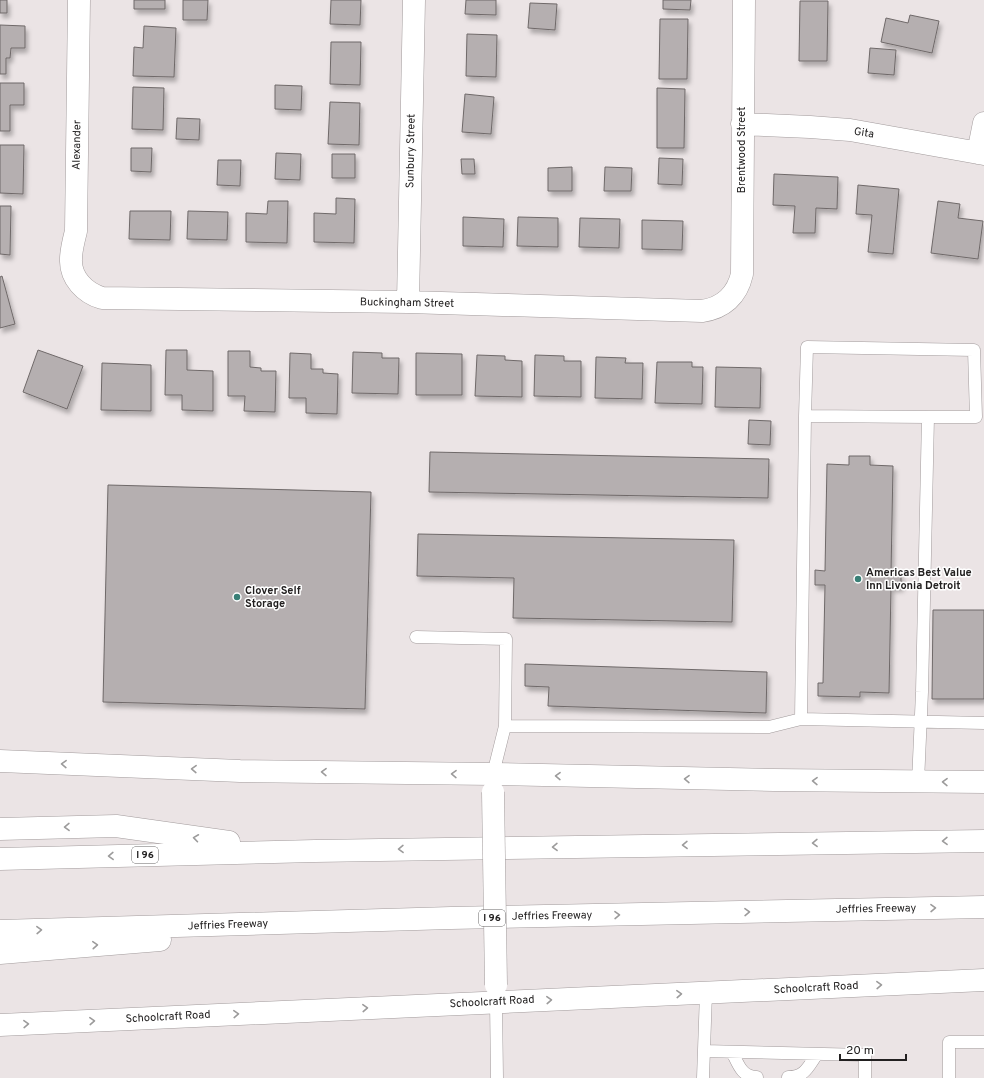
<svg xmlns="http://www.w3.org/2000/svg" width="984" height="1078" viewBox="0 0 984 1078" font-family="Overpass,sans-serif">
<defs>
<filter id="shadow"><feDropShadow dx="2.5" dy="4.5" stdDeviation="2" flood-color="#0004"/></filter>
</defs>
<rect width="100%" height="100%" fill="#ebe4e5"/>
<path fill="#b5afb0" stroke="#6f6969" filter="url(#shadow)" d="M0,0H7V13H0Z
M134,0H165V9H134Z
M183,0H208L207,20H183Z
M331,0H361L360,25L330,24Z
M466,0H496V15L465,14Z
M663,0H691L690,10L663,9Z
M800,1H828L827,61H799Z
M530,3L557,4L555,30L528,28Z
M910,15L939,21L932,53L881,42L886,18L908,23Z
M660,19H688L687,79H659Z
M0,25L25,26V48H11L10,58H6V74H0Z
M144,26L176,28L174,77L133,76L134,47L143,48Z
M467,34L497,35L496,77L466,76Z
M331,42H361L360,85L330,84Z
M870,48L896,50L894,75L868,73Z
M0,83H24V105H10V131H0Z
M275,85L302,86L301,110L275,109Z
M133,87L164,88L163,130L132,129Z
M657,88L685,89L684,148H657Z
M465,94L494,97L491,134L462,132Z
M330,102L360,103L359,145L328,144Z
M177,118L200,119L199,140L176,139Z
M0,145H24L23,194L0,193Z
M131,148H152L151,172L131,171Z
M276,153L301,154L300,180L275,179Z
M332,154H355V178H332Z
M659,158L683,159L682,185L658,184Z
M461,159H474L475,174H462Z
M218,160H241L240,186L217,185Z
M572,167V191H548V168Z
M605,167L632,168L631,191H604Z
M774,174L838,177L837,209L816,208L815,233H793L795,206L773,205Z
M858,185L899,189L893,254L868,252L872,215L856,214Z
M336,198L355,199L354,243L314,242V213L336,214Z
M268,201H288L287,243L246,242V213L267,214Z
M938,201L960,204L958,218L983,221L978,259L931,253Z
M0,206H11L10,255L0,254Z
M130,211H171L170,240L129,239Z
M188,211L228,212L227,240L187,239Z
M463,217L504,219L503,247L463,246Z
M518,217L558,218V247L517,246Z
M580,218L620,219L619,248L579,247Z
M642,220L683,221L682,250L642,249Z
M2,276L15,324L0,328V277Z
M38,350L83,366L67,409L23,392Z
M166,350H187V370L213,371V411L182,410V395H165Z
M228,351H250V367L261,368V371H276L275,412L244,411L245,396H228Z
M353,352L382,353V358H399L398,394L352,393Z
M290,353L311,354V369H323V373L338,374L337,414L306,413V398H289Z
M416,353L462,354V395H416Z
M477,355L505,356V360L522,361V397L475,396Z
M535,355L564,356V361H581V397L534,396Z
M596,357L626,358L625,363H643L642,399L595,398Z
M657,362H692V367H703L702,404L655,403Z
M102,363L151,365V411L101,410Z
M716,367L761,368L760,408L715,407Z
M749,420L771,421L770,445L748,444Z
M430,452L769,459L768,498L429,492Z
M849,456H870V465L893,466L891,573H901V587H891L889,693L860,692V697L818,696V683H823L825,585H815V570L825,571L827,464L849,465Z
M108,485L371,492L365,709L103,702Z
M418,534L734,540L732,622L513,618L514,578L417,576Z
M933,610H984V699H932Z
M525,664L767,672L766,713L548,706L549,687L525,686Z"/>
<g fill="none" stroke-linecap="round" stroke-linejoin="round">
<g stroke="#a29b9c" stroke-width="13">
<path id="lane" d="M805,416L801,719L984,723
M416,637L506,639L505,726
M493,774L505,726L769,727L801,719
M918,782L922,692L928,417H976L974,350L807,347L805,416L928,417
M496,1002L497,1078
M704,1051L865,1055V1078
M732,1052C738,1063 741,1077 757,1077
M788,1077C805,1077 808,1067 817,1054
M703,1078L706,993
M949,1078V1042H984"/>
</g>
<g stroke="#a29b9c" stroke-width="23">
<path id="street" d="M79,0L76,231C74,239 71,250 71,259C70,278 85,293 102,298L408,302L702,311C723,308 737,296 742,274L744,0
M742,124L810,127L850,130L984,154
M978,153L984,123
M408,302L414,0"/>
</g>
<g stroke="#a29b9c" stroke-width="23">
<path id="secondary" d="M0,761L240,771L493,774L774,780L984,782
M0,1025L984,980"/>
</g>
<g stroke="#a29b9c" stroke-width="23">
<path id="highway" d="M0,829L116,826L229,842
M0,859L315,851L984,841
M0,931L451,918L984,907
M0,953L160,940"/>
</g>
<use href="#lane" stroke="#fff" stroke-width="12"/>
<use href="#street" stroke="#fff" stroke-width="22"/>
<use href="#secondary" stroke="#fff" stroke-width="22"/>
<use href="#highway" stroke="#fff" stroke-width="22"/>
<g stroke="#a29b9c" stroke-width="23" stroke-linecap="butt">
<path id="secondary-bridge" d="M493,792L496,985"/>
</g>
<use href="#secondary-bridge" stroke="#fff" stroke-width="22"/>
</g>
<defs><path id="oneway-chevron" d="M-2-3.5L2.5 0L-2 3.5" fill="none" stroke-width="1.6" stroke-linecap="round" stroke-linejoin="round"/></defs>
<g stroke="#9c9b9b">
<use href="#oneway-chevron" transform="translate(64 764) rotate(-178)"/>
<use href="#oneway-chevron" transform="translate(194 769) rotate(-178)"/>
<use href="#oneway-chevron" transform="translate(324 772) rotate(-179)"/>
<use href="#oneway-chevron" transform="translate(454 774) rotate(-179)"/>
<use href="#oneway-chevron" transform="translate(558 776) rotate(-179)"/>
<use href="#oneway-chevron" transform="translate(687 779) rotate(-179)"/>
<use href="#oneway-chevron" transform="translate(815 781) rotate(-179)"/>
<use href="#oneway-chevron" transform="translate(945 782) rotate(-179)"/>
<use href="#oneway-chevron" transform="translate(67 827) rotate(179)"/>
<use href="#oneway-chevron" transform="translate(196 838) rotate(-172)"/>
<use href="#oneway-chevron" transform="translate(945 841) rotate(179)"/>
<use href="#oneway-chevron" transform="translate(815 843) rotate(179)"/>
<use href="#oneway-chevron" transform="translate(685 845) rotate(179)"/>
<use href="#oneway-chevron" transform="translate(555 847) rotate(179)"/>
<use href="#oneway-chevron" transform="translate(401 849) rotate(179)"/>
<use href="#oneway-chevron" transform="translate(111 856) rotate(178)"/>
<use href="#oneway-chevron" transform="translate(933 908) rotate(-1)"/>
<use href="#oneway-chevron" transform="translate(747 912) rotate(-1)"/>
<use href="#oneway-chevron" transform="translate(617 915) rotate(-1)"/>
<use href="#oneway-chevron" transform="translate(39 930) rotate(-2)"/>
<use href="#oneway-chevron" transform="translate(95 945) rotate(-4)"/>
<use href="#oneway-chevron" transform="translate(879 985) rotate(-2)"/>
<use href="#oneway-chevron" transform="translate(679 994) rotate(-3)"/>
<use href="#oneway-chevron" transform="translate(549 1000) rotate(-3)"/>
<use href="#oneway-chevron" transform="translate(365 1008) rotate(-3)"/>
<use href="#oneway-chevron" transform="translate(236 1014) rotate(-3)"/>
<use href="#oneway-chevron" transform="translate(92 1021) rotate(-3)"/>
<use href="#oneway-chevron" transform="translate(26 1024) rotate(-2)"/>
</g>
<g fill="#397f76" stroke="#fff" stroke-width="1.5">
<circle cx="858" cy="579" r="4"/>
<circle cx="237" cy="597" r="4"/>
</g>
<g text-anchor="middle" dominant-baseline="central" stroke-width="3" stroke-linejoin="round" paint-order="stroke">
<g fill="#fff" stroke="#646363" stroke-width="1">
<rect x="132" y="847" width="26" height="16" rx="3"/>
<rect x="479" y="910" width="26" height="16" rx="3"/>
</g>
<g font-size="10" font-weight="bold" fill="#222020">
<text x="145" y="855">I 96</text>
<text x="492" y="918">I 96</text>
</g>
<g font-size="11" fill="#222020" stroke="#fff">
<text transform="translate(864 133) rotate(9)">Gita</text>
<text transform="translate(77 145) rotate(-89)">Alexander</text>
<text transform="translate(742 150) rotate(-90)">Brentwood Street</text>
<text transform="translate(411 151) rotate(-89)">Sunbury Street</text>
<text transform="translate(407 303) rotate(1)">Buckingham Street</text>
<text transform="translate(876 909) rotate(-1)">Jeffries Freeway</text>
<text transform="translate(552 916) rotate(-1)">Jeffries Freeway</text>
<text transform="translate(228 925) rotate(-2)">Jeffries Freeway</text>
<text transform="translate(816 988) rotate(-3)">Schoolcraft Road</text>
<text transform="translate(492 1002) rotate(-3)">Schoolcraft Road</text>
<text transform="translate(168 1017) rotate(-3)">Schoolcraft Road</text>
</g>
<g font-size="11" font-weight="bold" fill="#222020" stroke="#fff" text-anchor="start">
<text x="866" y="573">Americas Best Value<tspan x="866" dy="13">Inn Livonia Detroit</tspan></text>
<text x="245" y="591">Clover Self<tspan x="245" dy="13">Storage</tspan></text>
</g>
</g>
<path d="M840 1054v6h66v-6" fill="none" stroke="#222020" stroke-width="2"/>
<text x="846" y="1054" font-size="12" fill="#222020" stroke="#ffffff" stroke-width="3" paint-order="stroke">20 m</text>
</svg>
